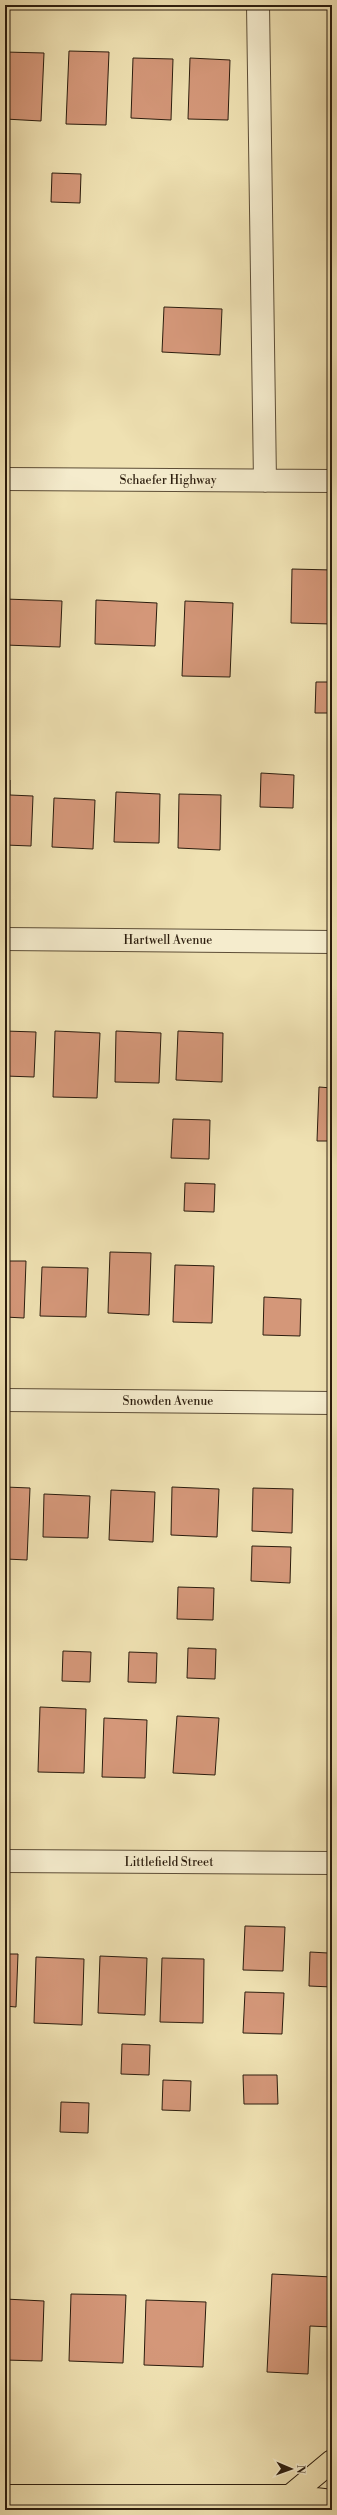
<svg xmlns="http://www.w3.org/2000/svg" width="337" height="2515" viewBox="0 0 337 2515" font-family="'Libre Bodoni',serif">
<rect width="100%" height="100%" fill="#efe1b2"/>
<filter id="stains"><feTurbulence type="fractalNoise" baseFrequency=".005" numOctaves="4"/><feColorMatrix values="0 0 0 0 .2 0 0 0 0 .09 0 0 0 0 .02 0 0 0 .5 -.17"/></filter>
<radialGradient id="worn" r=".72"><stop offset=".6" stop-color="#630" stop-opacity="0"/><stop offset="1" stop-color="#630" stop-opacity=".3"/></radialGradient>
<path fill="#d49779" stroke="#2c1d0e" d="M69,51L109,52L106,125L66,124Z
M5,52L44,53L41,121L5,119Z
M133,58L173,59L171,120L131,118Z
M190,58L230,60L228,120L188,119Z
M52,173L81,174L80,203L51,202Z
M164,307L222,309L220,355L162,352Z
M292,569L332,570V624L291,623Z
M5,599L62,601L60,647L5,645Z
M96,600L157,603L155,646L95,644Z
M185,601L233,603L230,677L182,676Z
M316,682H332V713H315Z
M261,773L294,775L293,808L260,807Z
M5,779L10,780V795L33,796L31,846L5,845Z
M116,792L160,794L159,843L114,842Z
M179,794L221,795L220,850L178,848Z
M54,798L95,800L93,849L52,847Z
M5,1031L36,1032L34,1077L5,1076Z
M55,1031L100,1033L97,1098L53,1097Z
M116,1031L161,1033L159,1083L115,1082Z
M178,1031L223,1033L222,1082L176,1080Z
M319,1087L332,1088V1141H317Z
M173,1119L210,1120L209,1159L171,1158Z
M185,1183L215,1184L214,1212L184,1211Z
M110,1252L151,1253L149,1315L108,1313Z
M5,1261H26L24,1318L5,1317Z
M175,1265L214,1266L212,1323L173,1322Z
M42,1267L88,1268L86,1317L40,1316Z
M264,1297L301,1299L300,1336L263,1335Z
M5,1487L30,1488L27,1560L6,1559Z
M172,1487L219,1489L217,1537L171,1535Z
M253,1488L293,1489L292,1533L252,1531Z
M111,1490L155,1492L153,1542L109,1540Z
M331,1490H332V1533H329Z
M44,1494L90,1496L88,1538L43,1537Z
M252,1546L291,1547L290,1583L251,1581Z
M5,1583L9,1584L7,1616H5Z
M178,1587L214,1588L213,1620L177,1619Z
M188,1648L216,1649L215,1679L187,1678Z
M63,1651L91,1652L90,1682L62,1681Z
M129,1652L157,1653L156,1683L128,1682Z
M40,1707L86,1709L84,1773L38,1772Z
M177,1716L219,1718L215,1775L173,1773Z
M104,1718L147,1720L145,1778L102,1777Z
M245,1926L285,1927L283,1971L243,1970Z
M329,1926H332V1987L309,1986L310,1952L328,1953Z
M5,1954H18L16,2007L5,2006Z
M100,1956L147,1958L145,2015L98,2013Z
M36,1957L84,1959L82,2025L34,2023Z
M162,1958L204,1959L203,2023L160,2022Z
M245,1992L284,1993L282,2034L243,2033Z
M332,2013V2063H330Z
M122,2044L150,2045L149,2075L121,2074Z
M243,2075H277L278,2104H244Z
M163,2080L191,2081L190,2111L162,2110Z
M61,2102L89,2103L88,2133L60,2132Z
M5,2164H8L7,2194H5Z
M272,2274L332,2277V2327L310,2326L308,2374L267,2372Z
M71,2294L126,2295L123,2363L69,2361Z
M5,2299L44,2301L42,2361L5,2360Z
M146,2300L206,2302L203,2367L144,2365Z"/>
<g fill="none" stroke-linecap="round" stroke-linejoin="round">
<g stroke="#5d4e37" stroke-width="24">
<path id="minor" d="M258,5L265,481
M5,479L332,481
M5,939L332,942
M5,1400L332,1403
M5,1861L332,1863"/>
</g>
<g stroke="#2c1d0e" stroke-width="24">
<path id="major" d="M5,2496H290L332,2501
M290,2496L332,2461"/>
</g>
<use href="#minor" stroke="#f5eccd" stroke-width="22"/>
<use href="#major" stroke="#efe1b2" stroke-width="22"/>
</g>
<g text-anchor="middle" dominant-baseline="central" stroke-width="4" stroke-linejoin="round" paint-order="stroke">
<g font-size="12" fill="#2c1d0e" stroke="#f5eccd">
<text x="168" y="480">Schaefer Highway</text>
<text x="168" y="940">Hartwell Avenue</text>
<text x="168" y="1401">Snowden Avenue</text>
<text x="169" y="1862">Littlefield Street</text>
</g>
</g>
<rect width="337" height="2515" fill="none" stroke="#efe1b2" stroke-width="20"/>
<rect x="6" y="6" width="325" height="2503" fill="none" stroke="#2c1d0e" stroke-width="2"/>
<rect x="10" y="10" width="317" height="2495" fill="none" stroke="#2c1d0e"/>
<g transform="translate(291 2469) rotate(92)" stroke="#f5eccd" stroke-width="3" paint-order="stroke">
<path d="M0-3L7 15L0 10L-7 15Z" fill="#2c1d0e"/>
<text y="-6" font-size="11" font-weight="bold" text-anchor="middle" fill="#2c1d0e">N</text>
</g>
<rect width="100%" height="100%" filter="url(#stains)"/>
<rect width="100%" height="100%" fill="url(#worn)"/>
</svg>
